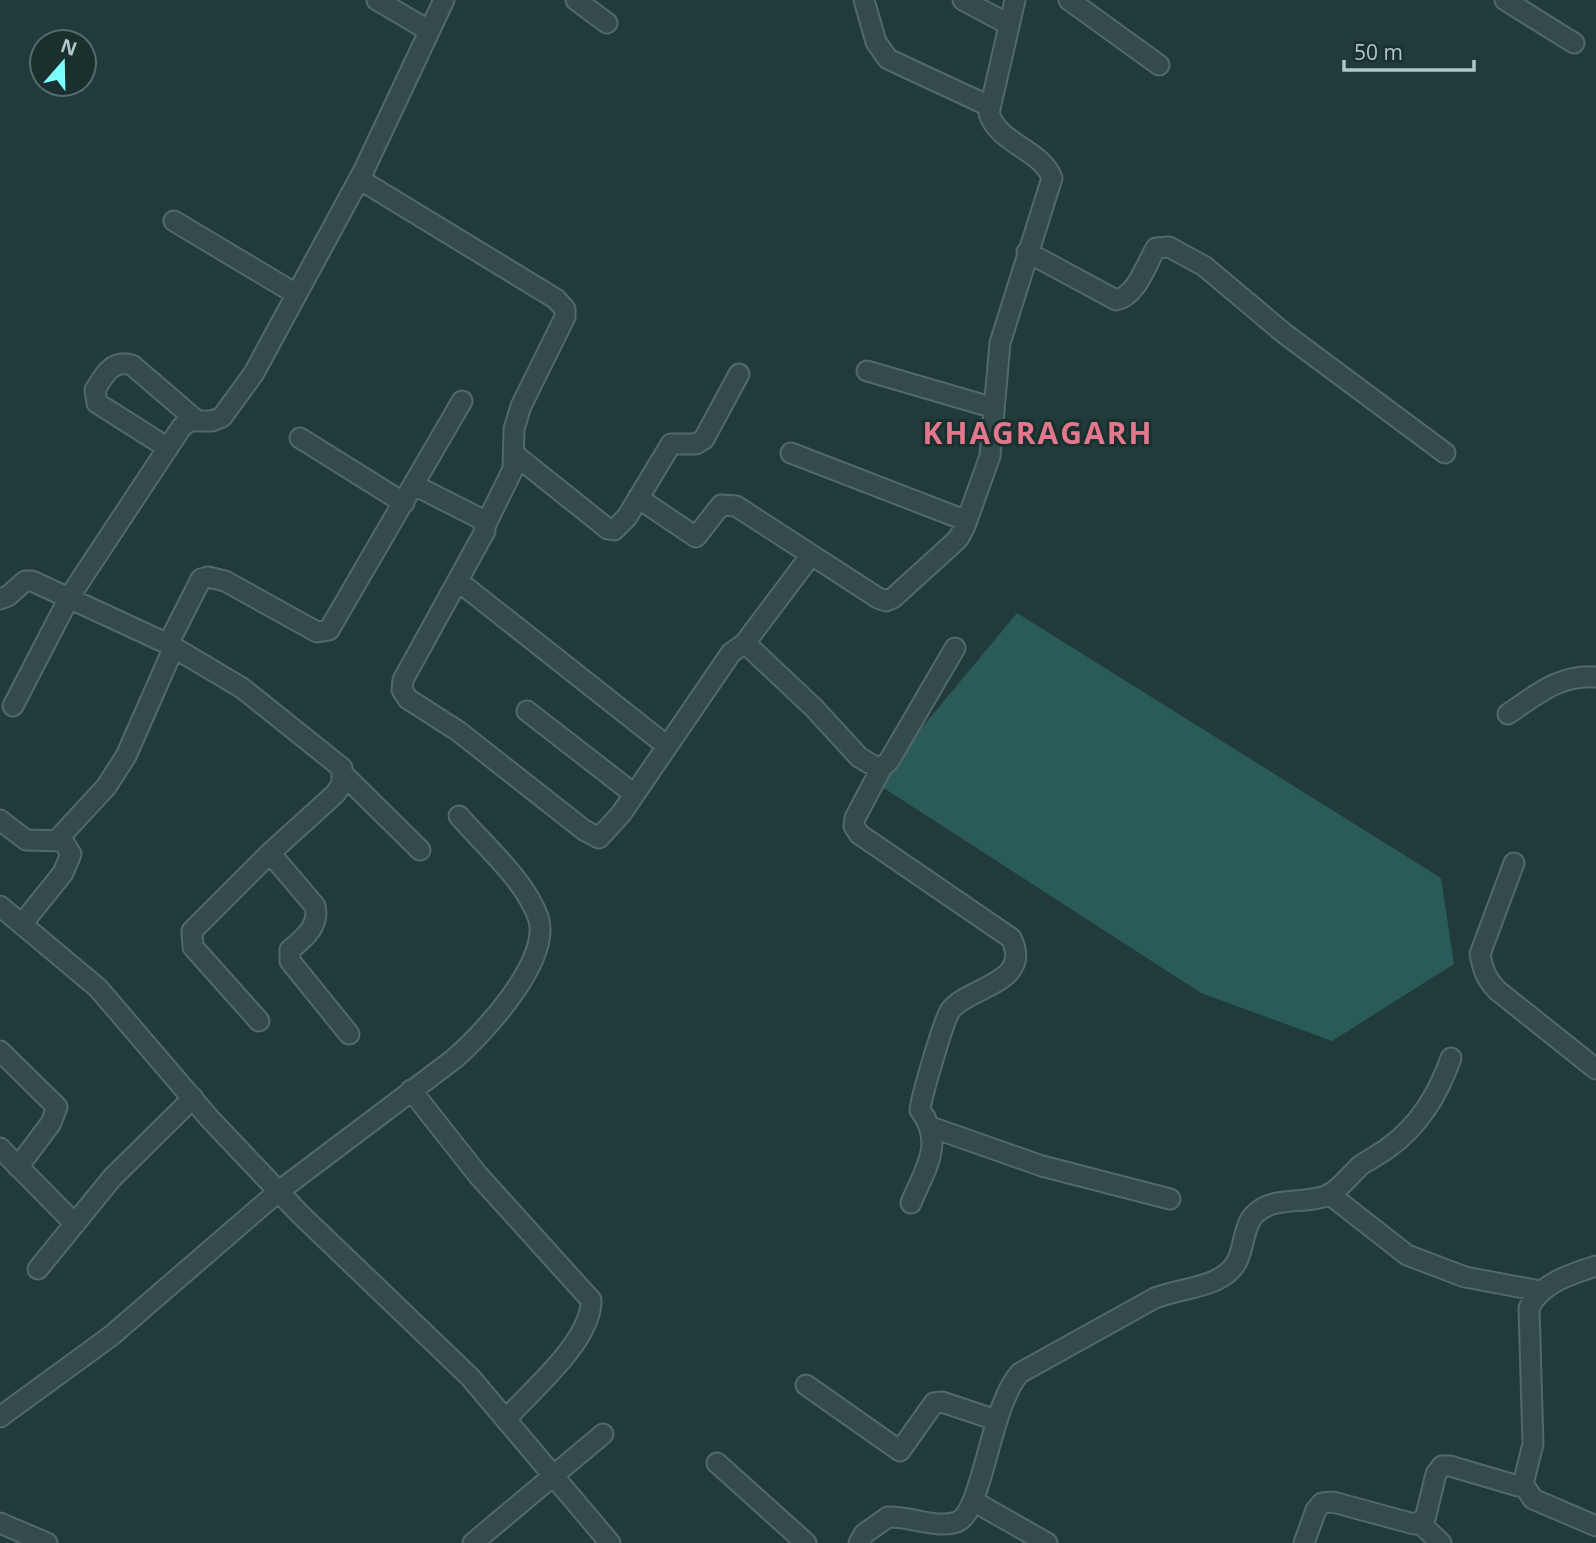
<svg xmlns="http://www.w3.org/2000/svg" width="1596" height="1543" viewBox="0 0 1596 1543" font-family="'Open Sans',sans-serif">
<rect width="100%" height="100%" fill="#203b3a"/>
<path fill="#2b5b59" d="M1017,613L1441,878L1454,964L1332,1041L1201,993L876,783Z"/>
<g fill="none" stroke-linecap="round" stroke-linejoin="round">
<g stroke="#516969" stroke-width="23">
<path id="minor" d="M377,0L428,30
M576,0L607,23
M864,0L876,42L888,59L989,106
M963,0L1008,24
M1069,0L1159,65
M1505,0L1574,43
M359,179L556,299L565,309V317L521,406L514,429L513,469L486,524
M174,221L296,294
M1027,252L1116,300C1137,296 1146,264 1156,248L1169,247L1204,266L1285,334L1445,453
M867,371L994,408
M300,438L404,503
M168,448L97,403L95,390C104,375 112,359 132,365L196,420
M791,453L967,521
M514,454L608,529L614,530L627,517L671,444H696L704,439L739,374
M414,485L483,520L485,531L403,680L402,690L408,699L458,731L584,830L599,838L621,814L731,653L745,643L814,708L859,757L874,766L882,767L889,761L955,648
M638,498L696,537L721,505L736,506L878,598L886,601L893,598L958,539L965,526L990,456L1000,343L1052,178C1041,149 998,144 989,113L1015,0
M458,581L667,746
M0,599L8,596L25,581H32L168,644L242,688L342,768V784L335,794L270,853L192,931L193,947L259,1021
M745,643L811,555
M168,644L201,579L208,577L225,581L317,632L329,630L462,401
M13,706L70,596L181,428L189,421H212L222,417L254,373L364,170L444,0
M527,711L634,794
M1508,714C1536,695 1560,674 1596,677
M882,767L855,818L854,826L859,834L1011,938C1034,984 966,987 950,1011C944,1019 921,1098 920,1110C945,1143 925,1169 911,1203
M344,775L420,850
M0,820L26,840L63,841L71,854L63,873L22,924
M58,839L106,787L126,756L174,647
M270,853L315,906C320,926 304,938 290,950V961L349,1034
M1514,863L1480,954C1483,970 1486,979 1498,991L1596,1069
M0,906L98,988L210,1119L300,1214L470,1377L610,1543
M0,1051L57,1107L51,1123L18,1167
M411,1090L478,1175L591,1300C592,1340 532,1390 507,1418
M931,1127L1042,1166L1170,1199
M0,1148L75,1224
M1329,1194L1407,1255L1465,1277L1540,1291
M38,1269L112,1178L193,1098
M806,1385L900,1451L934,1403L942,1402L996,1420
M0,1417L111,1336L279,1191L454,1059C483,1034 553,959 538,917C524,879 485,846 459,816
M717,1463L806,1543
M1523,1484L1533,1499L1596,1526
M975,1502L1047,1543
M0,1523L47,1543
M1421,1524L1441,1543
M473,1543L603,1434
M859,1543L864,1534L888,1517C910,1516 936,1529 957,1522C983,1512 990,1405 1020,1373L1155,1298C1182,1287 1226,1288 1238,1259C1244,1246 1244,1226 1254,1215C1274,1194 1307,1206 1330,1194C1342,1187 1351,1174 1361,1165C1370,1159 1380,1154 1388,1148C1420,1125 1438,1094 1451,1058
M1304,1543L1316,1510L1322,1503L1333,1502L1414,1524L1425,1519L1436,1474L1442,1466H1450L1518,1486L1523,1484L1533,1444L1529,1308C1541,1283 1571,1274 1596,1266"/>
</g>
<use href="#minor" stroke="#344b4b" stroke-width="19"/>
</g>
<g text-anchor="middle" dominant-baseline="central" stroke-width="6" stroke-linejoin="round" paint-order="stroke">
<g font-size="30" font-weight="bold" letter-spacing="2" fill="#e3778b" stroke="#19302f">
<text x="1038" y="432">KHAGRAGARH</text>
</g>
</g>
<g transform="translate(63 63) rotate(20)"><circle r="33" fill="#19302f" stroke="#556d6c" stroke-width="2"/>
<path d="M0-5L12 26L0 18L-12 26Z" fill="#7cfffe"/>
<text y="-10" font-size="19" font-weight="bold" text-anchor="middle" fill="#aec8c8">N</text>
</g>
<path d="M1344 60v10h130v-10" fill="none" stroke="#aec8c8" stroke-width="3.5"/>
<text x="1354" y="60" font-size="21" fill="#aec8c8" stroke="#19302f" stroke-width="5" paint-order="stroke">50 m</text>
</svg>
